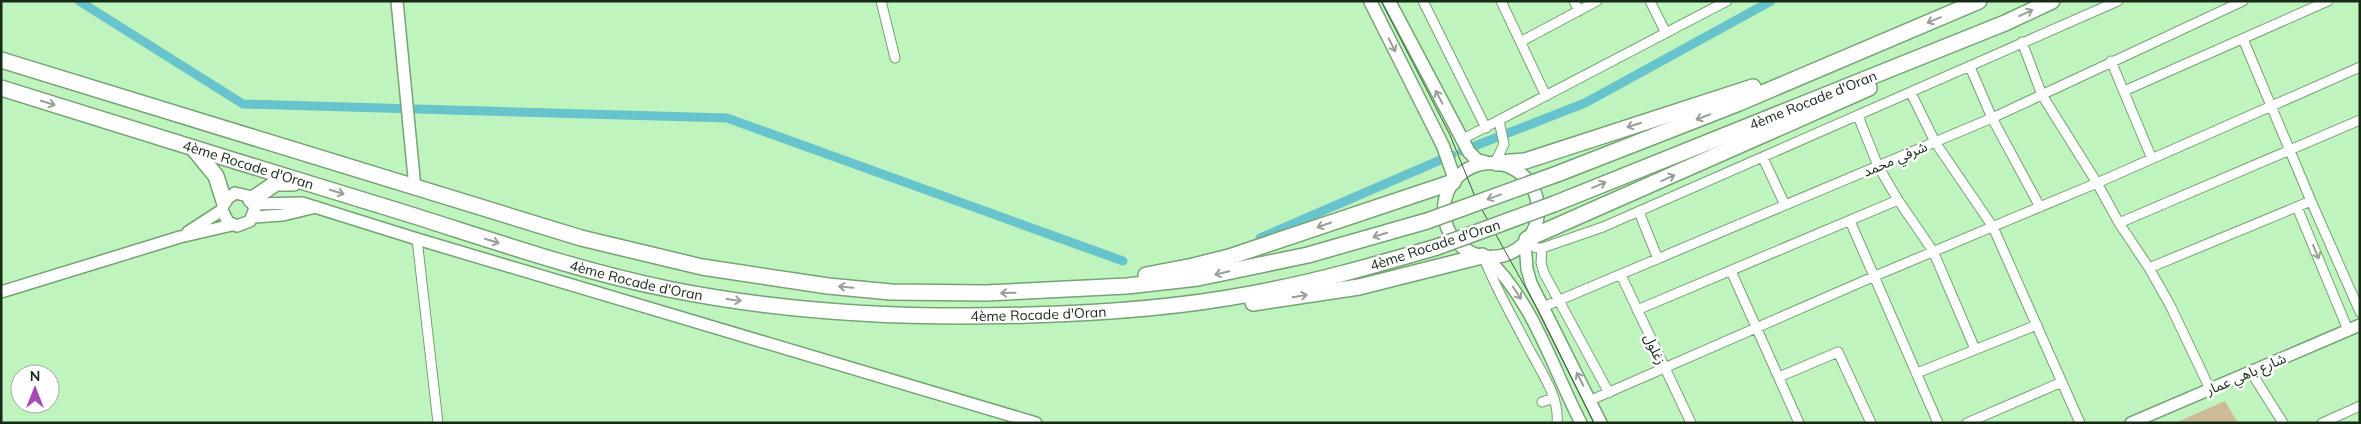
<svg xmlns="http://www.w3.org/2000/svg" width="2361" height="424" viewBox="0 0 2361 424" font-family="Mulish,'Noto Sans Arabic',sans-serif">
<rect width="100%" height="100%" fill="#c0f4bf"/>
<path fill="#cdba96" d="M2225,401L2238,423H2175Z"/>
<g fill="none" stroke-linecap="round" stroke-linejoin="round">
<path stroke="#67c3cc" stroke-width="9" d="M79,1L243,104L727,118L1123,261
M1462,151L1585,103L1771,1
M1260,238L1452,155"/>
<g stroke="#74a473" stroke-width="11">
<path id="minor" d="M881,1L895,58
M1423,1L1486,128
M1501,1L1546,96
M1574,1L1579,11
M1650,1L1666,33
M1522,41L1597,1
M2022,42L2042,95L2097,183L2119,223L2149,268L2170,305L2210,389
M2111,61L2152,159
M1970,67L1992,118L2040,207
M2124,91L2328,1
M1911,93L1935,142L1993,227L2080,423
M1858,116L1878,166L1898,200L1933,251L1975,349
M1461,140L1727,1
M1763,158L1785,205
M1495,163L1504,144L1499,121
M2311,201L2360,312
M2297,207L2348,330
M1639,212L1658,259
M1850,221L1938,423
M2119,223L2360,120
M417,239L438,423
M1526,241L1536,248H1542L1603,227L2118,1
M1542,248L1541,263L1544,273L1609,393
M1483,256C1495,287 1512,316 1527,345C1539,369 1560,396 1557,423
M2149,268L2311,201L2243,39
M1731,271L1799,423
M1621,275L1691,423
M1543,307L1992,118L2243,1
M1637,310L1898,200
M2251,372L2283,423
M1917,373L2037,325
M1779,377L1838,352L1871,423
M1591,400L1875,276L2097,183L2360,67
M1542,402L1554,398
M1967,423L2062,382
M2322,423L2360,406"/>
</g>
<g stroke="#74a473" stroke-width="14">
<path id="secondary" d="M397,1L415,188
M254,204L302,203L417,239L1036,423
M253,217L283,215L316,207
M188,232L222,210L224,201L235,193L248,196L255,208L250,221L237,226L228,222L222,210
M1525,243L1527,269L1531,283L1601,423
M1485,256C1533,300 1552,367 1581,423
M1,292L180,237L232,225
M2131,423L2360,325"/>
</g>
<g stroke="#74a473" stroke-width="15">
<path id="primary" d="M1370,1L1443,146L1455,180
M1389,1L1469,152L1477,160L1488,163
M1444 210a47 47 0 1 1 94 0a47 47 0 1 1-94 0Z"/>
</g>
<g stroke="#74a473" stroke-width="18">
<g id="motorway">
<path d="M1,60L581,238L702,267L828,286L891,292L986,293L1127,286L1198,278L1308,255L1427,221"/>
<path id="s1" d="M1,88C136,130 270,172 405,213C491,240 579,271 668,289C787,313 908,319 1029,315C1103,313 1177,308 1250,294C1313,283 1375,265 1437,247"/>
<path d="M194,149L216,176L224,201"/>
<path d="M1497,163L1525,161L1753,87"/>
<path d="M1557,174L1739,103L1979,1"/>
<path d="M251,200L276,183H294"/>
<path id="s2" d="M1554,204L2005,23L2052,1"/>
<path d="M1527,239L1869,88"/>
<path d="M1146,275L1193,266L1229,257L1453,182"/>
<path d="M1253,303L1359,287L1482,256"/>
</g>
</g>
<use href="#minor" stroke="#fff" stroke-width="9"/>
<use href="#secondary" stroke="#fff" stroke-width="11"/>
<use href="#primary" stroke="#fff" stroke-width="12"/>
<use href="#motorway" stroke="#fff" stroke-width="15"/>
<path stroke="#415c40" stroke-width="1" d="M1381,1L1450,135L1476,199L1538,310L1594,423"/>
<g stroke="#74a473" stroke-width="18" stroke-linecap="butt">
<path id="motorway-bridge" d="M1427,221L1557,174
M1437,247L1554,204"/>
</g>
<use href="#motorway-bridge" stroke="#fff" stroke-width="15"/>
</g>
<defs><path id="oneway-shaft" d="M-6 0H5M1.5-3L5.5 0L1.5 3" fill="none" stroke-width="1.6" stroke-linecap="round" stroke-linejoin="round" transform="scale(1.25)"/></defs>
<g stroke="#979f96">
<use href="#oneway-shaft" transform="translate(2026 13) rotate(-25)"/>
<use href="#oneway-shaft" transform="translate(1934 20) rotate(157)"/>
<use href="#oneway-shaft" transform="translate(1392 45) rotate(63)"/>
<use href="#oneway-shaft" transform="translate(1439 97) rotate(-118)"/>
<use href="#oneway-shaft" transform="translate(48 103) rotate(17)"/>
<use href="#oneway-shaft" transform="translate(1703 117) rotate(159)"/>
<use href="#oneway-shaft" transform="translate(1634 125) rotate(162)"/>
<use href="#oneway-shaft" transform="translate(1668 178) rotate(-24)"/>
<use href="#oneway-shaft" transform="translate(1599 185) rotate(-23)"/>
<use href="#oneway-shaft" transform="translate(337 192) rotate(17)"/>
<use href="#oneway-shaft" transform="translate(1494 197) rotate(160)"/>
<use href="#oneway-shaft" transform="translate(1324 225) rotate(161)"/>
<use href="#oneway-shaft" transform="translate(1380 235) rotate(163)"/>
<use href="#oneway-shaft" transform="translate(492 241) rotate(17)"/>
<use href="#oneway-shaft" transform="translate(2316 252) rotate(67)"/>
<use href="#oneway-shaft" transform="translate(1222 273) rotate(167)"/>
<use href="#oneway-shaft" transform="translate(846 287) rotate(-175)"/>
<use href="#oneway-shaft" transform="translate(1008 293) rotate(179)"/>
<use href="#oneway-shaft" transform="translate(1517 293) rotate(57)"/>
<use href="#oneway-shaft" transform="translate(1300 296) rotate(-9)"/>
<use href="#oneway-shaft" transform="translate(734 300) rotate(8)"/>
<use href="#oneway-shaft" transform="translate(1580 379) rotate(-117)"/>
</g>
<g text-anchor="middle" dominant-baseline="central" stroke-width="5" stroke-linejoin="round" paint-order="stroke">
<g font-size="14" fill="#172a16" stroke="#fff">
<text stroke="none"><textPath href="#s2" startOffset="279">4ème Rocade d'Oran</textPath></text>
<text transform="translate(1895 159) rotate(-23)">شرفي محمد</text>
<text stroke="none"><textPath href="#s1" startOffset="259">4ème Rocade d'Oran</textPath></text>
<text transform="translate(1435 245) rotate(-18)">4ème Rocade d'Oran</text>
<text stroke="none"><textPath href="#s1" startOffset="664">4ème Rocade d'Oran</textPath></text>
<text stroke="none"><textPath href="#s1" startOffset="1069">4ème Rocade d'Oran</textPath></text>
<text transform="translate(1655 349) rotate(65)">زغلول</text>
<text transform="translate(2246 374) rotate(-23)">شارع باهي عمار</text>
</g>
</g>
<rect width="2361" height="424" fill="none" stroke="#172a16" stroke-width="5"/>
<g transform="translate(35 389)"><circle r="24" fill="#ffffff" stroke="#a2aaa2"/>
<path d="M0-4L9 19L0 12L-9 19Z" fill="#a849b1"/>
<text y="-8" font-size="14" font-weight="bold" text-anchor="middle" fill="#172a16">N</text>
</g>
</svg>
